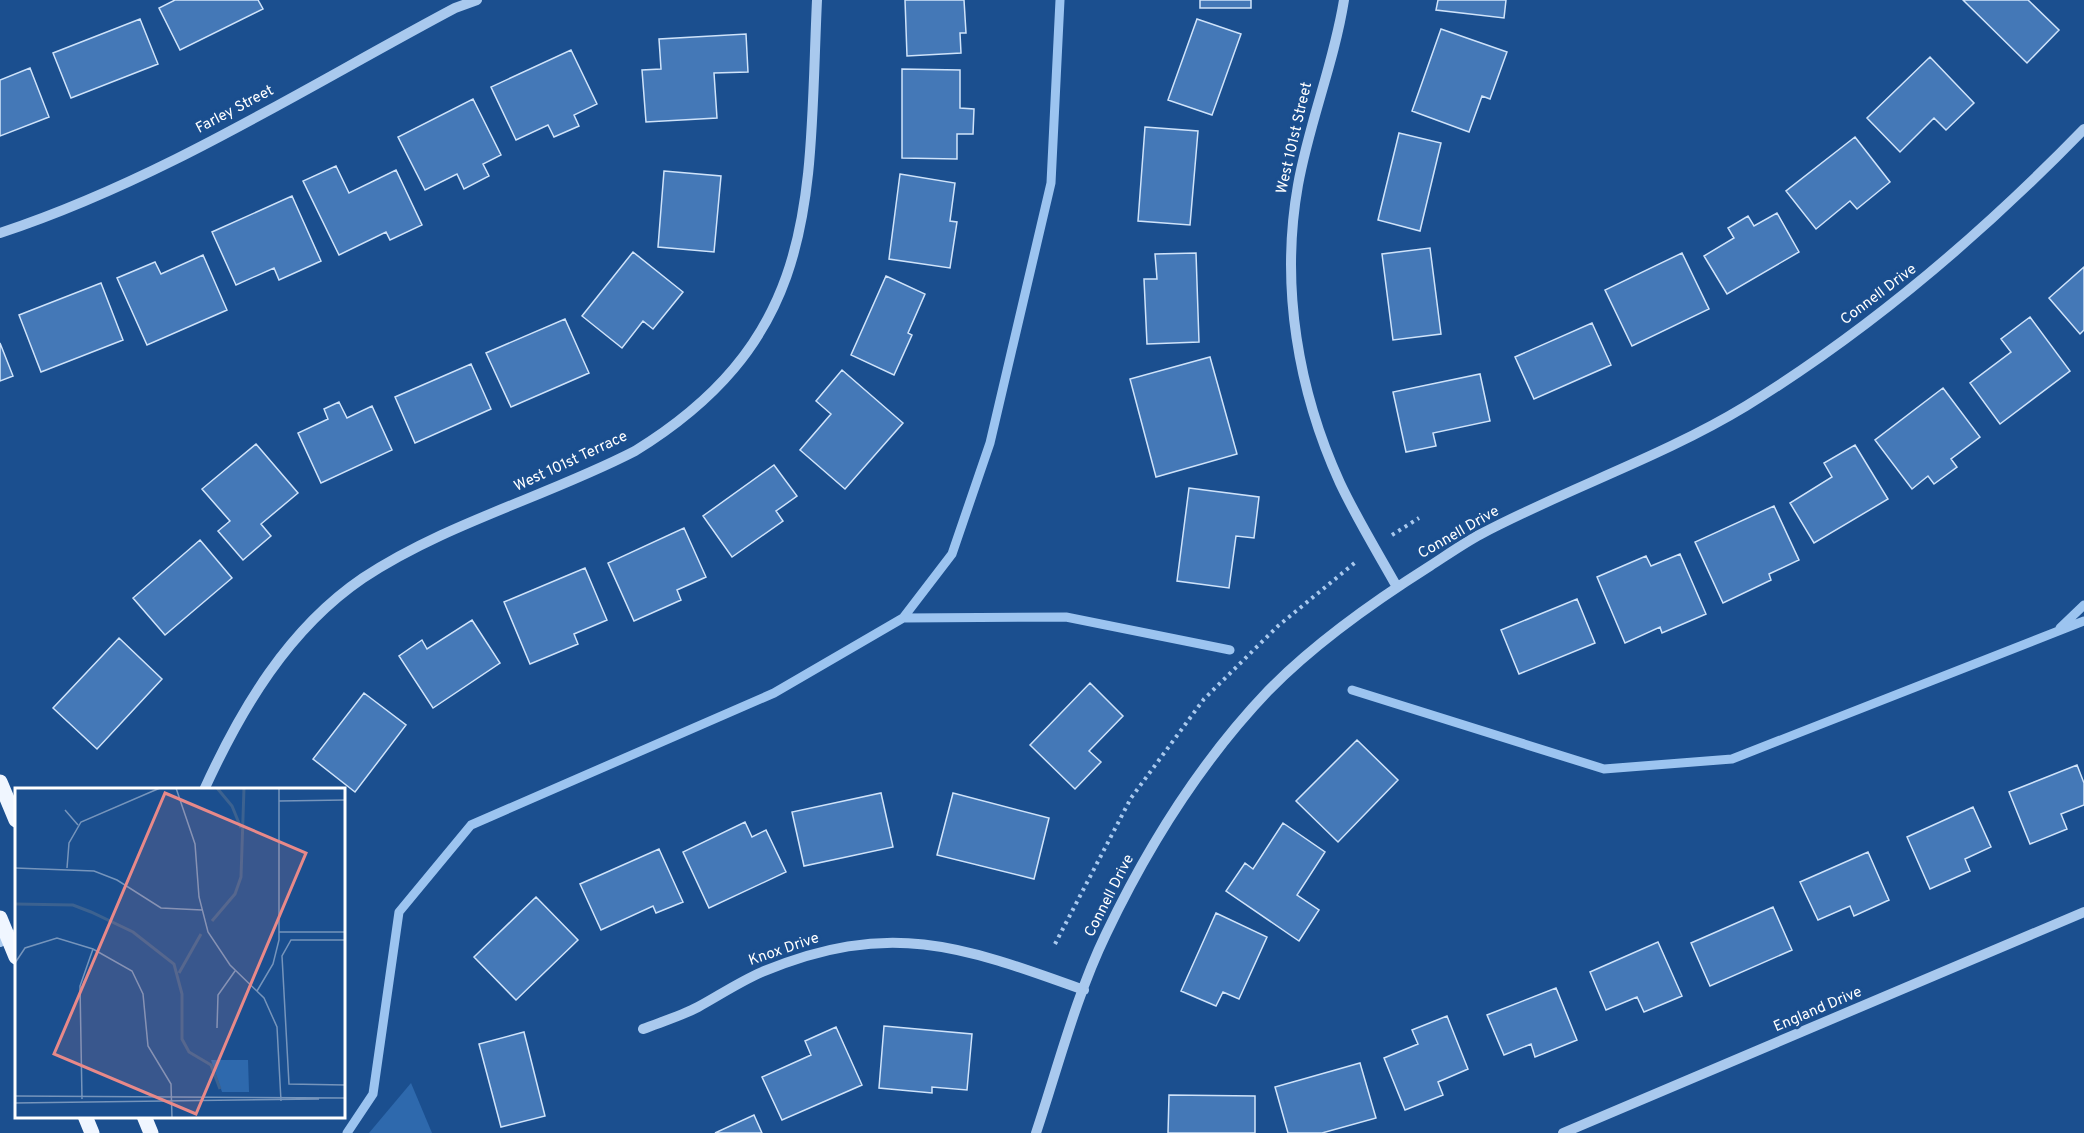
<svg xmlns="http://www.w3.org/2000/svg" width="2084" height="1133" viewBox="0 0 2084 1133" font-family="Overpass,sans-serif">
<rect width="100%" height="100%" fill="#1b4f8f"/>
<path fill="#2e69ad" d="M411,1083L432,1133H369Z"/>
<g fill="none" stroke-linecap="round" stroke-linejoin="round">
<path stroke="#9cc4f0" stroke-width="9" d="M903,618L1066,617L1230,650
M2060,628L2084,605
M1352,690L1604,769L1732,759L2084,621
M347,1133L373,1094L399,912L471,825L774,693L903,618L952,554L990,443L1051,183L1060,0"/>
</g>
<path fill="#4478b7" stroke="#cfe3fa" stroke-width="1.5" d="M175,0H258L263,9L180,50L159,8Z
M905,0H964L966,33H960L961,53L907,56Z
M1200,0H1251V8H1200Z
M1438,0H1506L1504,18L1436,10Z
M1963,0H2028L2059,30L2027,63Z
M140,19L158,64L71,98L53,53Z
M1197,19L1241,34L1212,115L1168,100Z
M1441,29L1507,52L1490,99L1482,96L1469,132L1412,111Z
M746,34L748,72L714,73L717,118L646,122L642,70L661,69L659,39Z
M571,50L597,104L574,115L579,126L554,137L548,125L516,140L491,87Z
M1930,57L1974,103L1946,130L1934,118L1900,152L1867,118Z
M30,68L49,117L0,136V80Z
M902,69L960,70V108L974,109L973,134H957V159L902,158Z
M473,99L501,155L483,164L489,176L464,189L457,174L425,190L398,137Z
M1145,127L1198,131L1190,225L1138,221Z
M1399,133L1441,143L1420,231L1378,220Z
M1855,137L1890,182L1857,209L1850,201L1816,229L1786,191Z
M336,166L349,193L396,170L422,225L390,240L386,232L339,255L303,181Z
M664,171L721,176L714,252L658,247Z
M900,174L955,183L950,221L957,222L950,268L889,259Z
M292,196L321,261L279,280L274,268L236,285L212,232Z
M1777,213L1799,252L1727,294L1704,256L1734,238L1728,228L1748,216L1754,226Z
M1430,248L1441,334L1393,340L1382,254Z
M633,252L683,292L653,329L643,321L622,348L582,316Z
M1196,253L1199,342L1147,344L1144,279H1157L1155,254Z
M1682,253L1709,309L1632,346L1605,290Z
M203,255L227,310L147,345L117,278L155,262L161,274Z
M2084,267V330L2080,334L2049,298Z
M886,276L925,294L908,333L912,335L894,375L851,355Z
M101,283L123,340L41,372L19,315Z
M2030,317L2070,371L2000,424L1970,383L2011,352L2001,339Z
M565,319L589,373L511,407L486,353Z
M1592,323L1611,365L1534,399L1515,357Z
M0,343L13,376L0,381Z
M1210,357L1237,454L1156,477L1130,379Z
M471,364L491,409L415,443L395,397Z
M842,370L903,423L845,489L800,450L831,414L816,401Z
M1480,374L1490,421L1433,433L1436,446L1406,452L1393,392Z
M1943,388L1980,437L1951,459L1957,467L1934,484L1928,476L1912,489L1875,440Z
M339,402L347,418L372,406L392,450L321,483L298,433L328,419L324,409Z
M256,444L298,493L261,524L271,536L243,560L218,531L230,521L202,489Z
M1855,445L1888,499L1814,543L1790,503L1832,477L1824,463Z
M774,465L797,496L776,511L783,521L732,557L703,516Z
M1189,488L1259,497L1254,538L1236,536L1229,588L1177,581Z
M1774,506L1799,560L1769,574L1771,580L1723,603L1695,542Z
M684,528L706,577L677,590L681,600L634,621L608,563Z
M200,540L232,578L165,635L133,598Z
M1680,554L1706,614L1662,633L1660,627L1625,643L1597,577L1646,556L1651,566Z
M585,568L607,620L574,634L578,644L530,664L504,602Z
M1577,599L1595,643L1519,674L1501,630Z
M472,620L500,663L433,708L399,656L422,640L427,649Z
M119,638L162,679L97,749L53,708Z
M1090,683L1123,716L1089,751L1101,762L1075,789L1030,745Z
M364,693L406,725L355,792L313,759Z
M1357,740L1398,780L1338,842L1296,801Z
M2077,765L2084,783V805L2061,814L2067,829L2030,844L2009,792Z
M881,793L893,847L804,866L792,812Z
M953,793L1049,818L1034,879L937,855Z
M1973,807L1991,847L1965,859L1970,871L1930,889L1907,837Z
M745,822L752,837L766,830L786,872L709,908L683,852Z
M1283,823L1325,852L1297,895L1319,910L1299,941L1226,891L1245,863L1253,869Z
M659,849L683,902L656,913L653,906L601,930L580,884Z
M1868,852L1889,900L1854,916L1850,906L1818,920L1800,882Z
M536,897L578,940L516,1000L474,957Z
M1773,907L1792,950L1710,986L1691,943Z
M1216,913L1267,937L1239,999L1223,992L1216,1006L1181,991Z
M1658,942L1682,996L1644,1012L1637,997L1606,1010L1590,972Z
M1556,988L1577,1040L1535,1057L1531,1044L1504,1055L1487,1015Z
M1447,1016L1468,1069L1438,1082L1443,1095L1405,1110L1384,1058L1418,1044L1412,1030Z
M884,1026L972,1034L967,1090L932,1087V1093L879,1088Z
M836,1027L862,1085L782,1120L762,1077L811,1055L805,1041Z
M524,1032L545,1116L501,1127L479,1044Z
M1360,1063L1376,1118L1322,1133H1288L1275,1087Z
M1169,1095L1255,1096V1133H1168Z
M754,1115L762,1133H715Z"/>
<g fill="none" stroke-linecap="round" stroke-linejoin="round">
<path stroke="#a9c9ee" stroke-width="4" stroke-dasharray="3 4.5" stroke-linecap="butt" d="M1392,535L1419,518
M1055,944L1131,798L1204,699L1278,626L1357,561"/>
<path stroke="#a9c9ee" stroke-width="10" d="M1344,0C1334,63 1309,123 1298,185C1280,286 1298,391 1340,483C1357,519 1378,553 1397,587
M0,233C161,180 306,87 455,8L477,0
M204,790C241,709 288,629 363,578C446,523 546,497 635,451C823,335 808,195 817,0
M0,942L16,934
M643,1029C661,1022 681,1016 698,1007C720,995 739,982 762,972C889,919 962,946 1084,990
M1036,1133C1058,1067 1076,996 1106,934C1148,846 1202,760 1269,690C1316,642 1373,602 1430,566C1447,555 1464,543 1481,534C1568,488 1662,457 1746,406C1871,329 1982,234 2084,129
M1563,1133L2084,912"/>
<path stroke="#f0f6ff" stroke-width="15" d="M0,782L16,820
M0,918L16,957
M85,1116L92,1133
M144,1116L151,1133"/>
</g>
<g text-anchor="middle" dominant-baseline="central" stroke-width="6" stroke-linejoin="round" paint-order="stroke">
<g font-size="15" fill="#fff" stroke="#1b4f8f">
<text transform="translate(235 110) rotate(-28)">Farley Street</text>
<text transform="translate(1295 138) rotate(-77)">West 101st Street</text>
<text transform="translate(1879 295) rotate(-37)">Connell Drive</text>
<text transform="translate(571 462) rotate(-25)">West 101st Terrace</text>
<text transform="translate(1459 533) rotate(-30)">Connell Drive</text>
<text transform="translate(1110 896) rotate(-63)">Connell Drive</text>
<text transform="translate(784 950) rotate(-19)">Knox Drive</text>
<text transform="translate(1818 1010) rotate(-23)">England Drive</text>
</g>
</g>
<g transform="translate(15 788)">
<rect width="330" height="330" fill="#1b4f8f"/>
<path d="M196,272H233L234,304H207Z" fill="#2e69ad"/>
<path fill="none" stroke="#3c6290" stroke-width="3" d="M202,0L217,18L226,40M0,116L58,117L76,124L118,144L159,176L167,206V251L174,264L196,277L205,301M197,133L220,106L226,89L229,0M164,185L186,146"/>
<path fill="none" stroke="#7695bc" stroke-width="1.5" d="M161,0L180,56L184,109L193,144L215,177L249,210L262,239L266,313M264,13L330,12M50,22L63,37M0,80L79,83L102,92L146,120L187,122M52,80L54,55L66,34L145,0M264,144H330M330,152H276L267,168L274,296L330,297M0,175L10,160L42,150L78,161L117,183L128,206L133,258L156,296L157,330M242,203L258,176L264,152V0M202,240L203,207L220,183M0,253V280M0,308L330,310M67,311L65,198L78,161M0,315L304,311"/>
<path fill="#e88989" fill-opacity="0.15" stroke="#e88989" stroke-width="3" d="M150,5L291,65L181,326L39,266Z"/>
<rect width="330" height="330" fill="none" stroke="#fff" stroke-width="3"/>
</g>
</svg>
